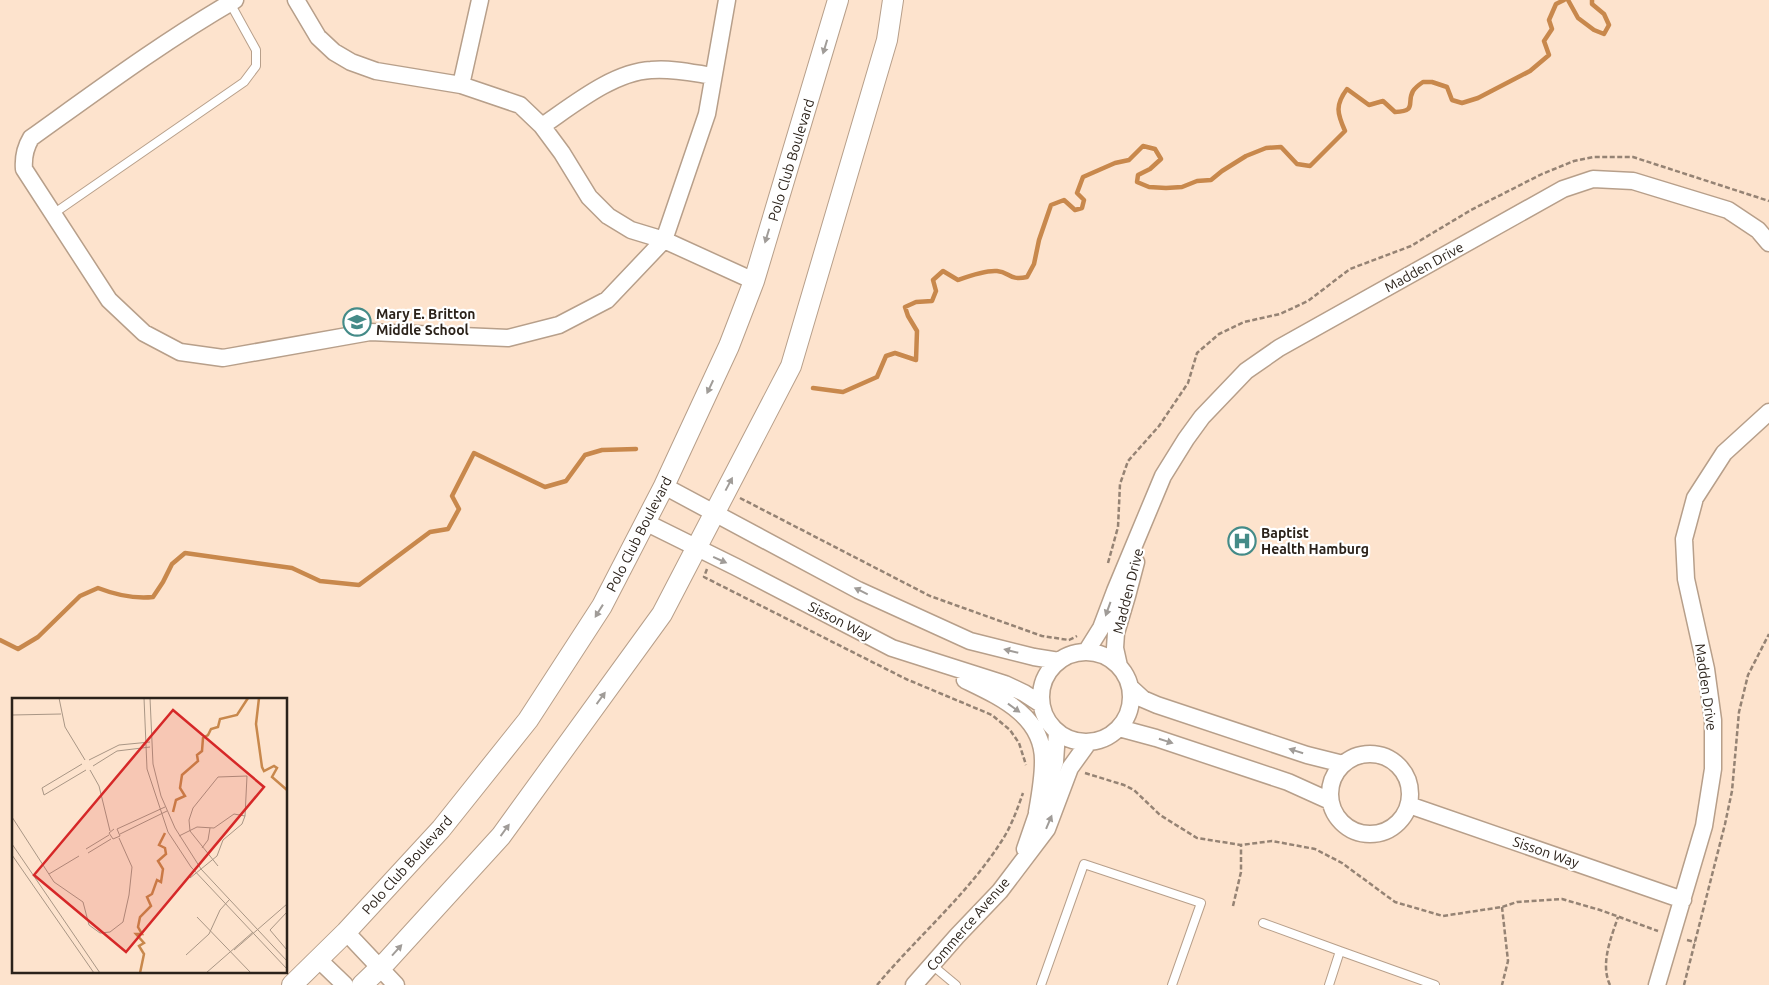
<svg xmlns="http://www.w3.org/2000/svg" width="1769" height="985" viewBox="0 0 1769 985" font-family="Ubuntu,sans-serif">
<rect width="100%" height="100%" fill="#fde3cd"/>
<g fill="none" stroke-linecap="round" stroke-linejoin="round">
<path stroke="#c8884c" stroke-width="4.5" d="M1568,0L1578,18L1594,30L1604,34L1609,25L1604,14L1592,4V0
M813,388L843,392L877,377L886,356L895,353L916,360L917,331L908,316L905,307L916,302L932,301L936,291L933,280L943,271L958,280C969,276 985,270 997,271C1010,272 1009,281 1027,277L1034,264L1039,240L1051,205L1064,200L1075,210L1082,208L1084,200L1077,193L1083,177L1115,163L1129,160L1143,146L1155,149L1161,159L1150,169L1138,175L1137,182L1149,187L1166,188L1182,187L1197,181L1211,180L1222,171L1246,156L1266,148L1281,147L1297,164L1310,166L1345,131C1337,113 1335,105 1347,89L1369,105L1383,101L1395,112C1418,111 1406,103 1413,91C1415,88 1420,84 1423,82H1432L1447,87L1452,100L1462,103L1478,98L1530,71L1549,55L1544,41L1552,29L1549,20L1556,4L1564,0
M0,640L18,649L38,637L80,596L98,588C116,595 134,599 153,597L163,582L172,564L185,553L292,568L320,581L359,585L430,532L448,529L459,509L452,496L474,453L545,487L566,481L585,455L602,450L636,449"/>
<g stroke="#b79f8a" stroke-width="10">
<path id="service" d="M53,214L244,82L256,66V50L230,3
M1263,923L1340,951L1329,985
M1340,951L1435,985
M932,965L956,985
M1041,985L1084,864L1201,903L1172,985"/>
</g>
<g stroke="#b79f8a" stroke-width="19">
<path id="minor" d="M235,0C164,41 98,90 31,138C25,148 23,157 24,169L109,300L144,333L180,352L223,358L370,332L508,338L559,325L607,300L664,240L707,114L727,0
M296,0L318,37L334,52L351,62L376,71L461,85L520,105L542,126L562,153L589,197L608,216L631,230L664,240L754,281
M461,85L480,0
M542,126C573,105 613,72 651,70C672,68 693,73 713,76
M664,486L858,590L970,641L1034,657L1059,661
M645,522L736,567L892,648L1005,684L1024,693L1041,704
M1041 697a45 45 0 1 1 90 0a45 45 0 1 1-90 0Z
M1086,652L1101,628L1115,591L1163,476L1186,439L1202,417L1246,371L1279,348L1563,189L1593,179L1633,181L1728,210L1758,230L1769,243
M1119,666L1115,648L1116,633L1127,596L1136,562
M965,680C1000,697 1044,716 1043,762C1043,779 1040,795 1037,812
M1131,688L1143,699L1157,705L1307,755L1343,764
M1119,728L1156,738L1288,782L1330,801
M1330 794a40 40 0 1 1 80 0a40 40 0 1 1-80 0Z
M1409,805L1683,900
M1025,849L1055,762L1057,732
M346,932L396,985
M319,960L345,985
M914,985L957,936L1000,891L1047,829L1070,768L1088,743
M1657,985L1704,826L1713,769V720L1706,669L1686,579L1684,539L1695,498L1724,453L1769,412"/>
</g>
<g stroke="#b79f8a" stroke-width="22">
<path id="tertiary" d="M292,985L346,932L441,829L528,720L602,606L664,486L729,346L754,281L838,0
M362,985L387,961L501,836L662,614L791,366L887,40L893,0"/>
</g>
<path stroke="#958374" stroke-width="2.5" stroke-dasharray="5 2.5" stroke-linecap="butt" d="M740,498L930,596L1042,636L1069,640L1077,636
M1108,563L1118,527L1120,484L1128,461L1159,426L1188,383L1197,353L1219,334L1244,322L1280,314L1308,301L1350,269L1411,246L1471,210L1542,174L1574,161L1594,157H1633L1769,201
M707,569L704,577L906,679L992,715L1010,730L1019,743L1026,765
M1085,773L1124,785L1134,790L1160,815L1197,838L1241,845L1272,841L1315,849L1342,863L1395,902L1443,916L1502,907L1517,902L1562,899L1600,910L1658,931
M1233,906L1241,872V845
M1502,907L1508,961L1502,985
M1687,940L1695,942
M877,985C917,937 967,895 1001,842C1011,827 1017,810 1023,793
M1610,985C1600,964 1611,938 1618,917
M1684,985L1725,824L1732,791L1739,712L1748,675L1769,634"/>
<use href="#service" stroke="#fff" stroke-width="8"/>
<use href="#minor" stroke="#fff" stroke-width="16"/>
<use href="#tertiary" stroke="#fff" stroke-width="20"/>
</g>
<defs><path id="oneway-solid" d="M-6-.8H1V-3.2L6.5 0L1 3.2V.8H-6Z" transform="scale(1.25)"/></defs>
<g fill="#a09c98">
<use href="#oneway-solid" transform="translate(825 47) rotate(107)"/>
<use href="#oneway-solid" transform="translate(767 236) rotate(107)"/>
<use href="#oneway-solid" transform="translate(710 387) rotate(115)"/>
<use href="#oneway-solid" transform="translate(729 484) rotate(-62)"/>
<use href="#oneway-solid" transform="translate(720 560) rotate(24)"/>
<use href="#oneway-solid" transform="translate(861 591) rotate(-154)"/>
<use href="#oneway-solid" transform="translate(1108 609) rotate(110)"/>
<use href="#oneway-solid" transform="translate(599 611) rotate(122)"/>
<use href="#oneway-solid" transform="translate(1011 651) rotate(-166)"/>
<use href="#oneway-solid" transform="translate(601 698) rotate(-54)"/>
<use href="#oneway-solid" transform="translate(1014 708) rotate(36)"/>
<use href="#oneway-solid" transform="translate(1166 741) rotate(18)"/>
<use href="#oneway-solid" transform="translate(1296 751) rotate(-162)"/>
<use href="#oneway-solid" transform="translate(1049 822) rotate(-67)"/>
<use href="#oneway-solid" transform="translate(505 830) rotate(-54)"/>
<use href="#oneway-solid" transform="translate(397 950) rotate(-48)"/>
</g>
<defs>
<g id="school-ring" transform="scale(1.4375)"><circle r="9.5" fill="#fff" stroke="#448b88" stroke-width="1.5"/><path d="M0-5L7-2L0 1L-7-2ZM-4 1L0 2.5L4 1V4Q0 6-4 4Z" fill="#448b88"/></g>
<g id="hospital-ring" transform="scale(1.4375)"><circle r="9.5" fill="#fff" stroke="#448b88" stroke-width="1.5"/><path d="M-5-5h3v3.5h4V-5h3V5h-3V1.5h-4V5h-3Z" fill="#448b88"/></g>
</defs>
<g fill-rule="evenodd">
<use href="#school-ring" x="357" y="322"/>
<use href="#hospital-ring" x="1242" y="541"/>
</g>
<g text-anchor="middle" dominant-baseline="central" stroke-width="4.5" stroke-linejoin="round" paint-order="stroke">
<g font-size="14" fill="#2b221a" stroke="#fff">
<text transform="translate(791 160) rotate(-73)">Polo Club Boulevard</text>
<text transform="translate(1424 267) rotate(-29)">Madden Drive</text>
<text transform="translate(639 534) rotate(-63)">Polo Club Boulevard</text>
<text transform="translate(1128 591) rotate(-76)">Madden Drive</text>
<text transform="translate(840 621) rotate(27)">Sisson Way</text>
<text transform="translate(1706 687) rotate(82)">Madden Drive</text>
<text transform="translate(1546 852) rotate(19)">Sisson Way</text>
<text transform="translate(407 865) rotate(-48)">Polo Club Boulevard</text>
<text transform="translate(968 924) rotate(-49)">Commerce Avenue</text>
</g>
<g font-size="14" font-weight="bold" fill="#2b221a" stroke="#fff" text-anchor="start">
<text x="376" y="314">Mary E. Britton<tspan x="376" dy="16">Middle School</tspan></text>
<text x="1261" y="533">Baptist<tspan x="1261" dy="16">Health Hamburg</tspan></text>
</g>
</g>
<g transform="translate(12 698)">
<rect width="275" height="275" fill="#fde3cd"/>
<path fill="none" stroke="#c8884c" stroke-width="2.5" d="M247,0L244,26L250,69L252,73L262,68L265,70L260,79L275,92M161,114L164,102L173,98L168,90L170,77L186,63L185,57L190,53L191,40L196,37L199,31L206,29L208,21L225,17L236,0M128,275L132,256L127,248L132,245L124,236H130L126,229L128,219L139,208L135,199L140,196L145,182L149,184L151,171L146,163L154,156L153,150L147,147L153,135"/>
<path fill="none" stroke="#a99685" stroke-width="1" d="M47,0L53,29L73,62M132,0L135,71L156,134L179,169L275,271M138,0L141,66L149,98L163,130L189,171L275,263M0,17L49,16M77,62L107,47L138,44M70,66L30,90L32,97L74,72M81,68L105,53L138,49M78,72L87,88L98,133M0,119L42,184L71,204L77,227L88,235L98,234L111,224L117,197L120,169L107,140M102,131L97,135L101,141L108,138L105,131M105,131L153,109M108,136L155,113M167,138L185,129L202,130L222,116L233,118L230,126L211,142L205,158L178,180M0,146L88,275M190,150L196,142L198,130M74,151L97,137M76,155L99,141M0,157L82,275M206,168L178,133L177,122L181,110L206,79L235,78L233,118M37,176L67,158M275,214L258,232L275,252M185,219L239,275M222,252L275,206M174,257L197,236L208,212L217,202M194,275L241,234"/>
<path fill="#d62828" fill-opacity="0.15" stroke="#d62828" stroke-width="2.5" d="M161,12L252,89L114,254L22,177Z"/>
<rect width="275" height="275" fill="none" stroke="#2b221a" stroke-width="2.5"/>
</g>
</svg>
